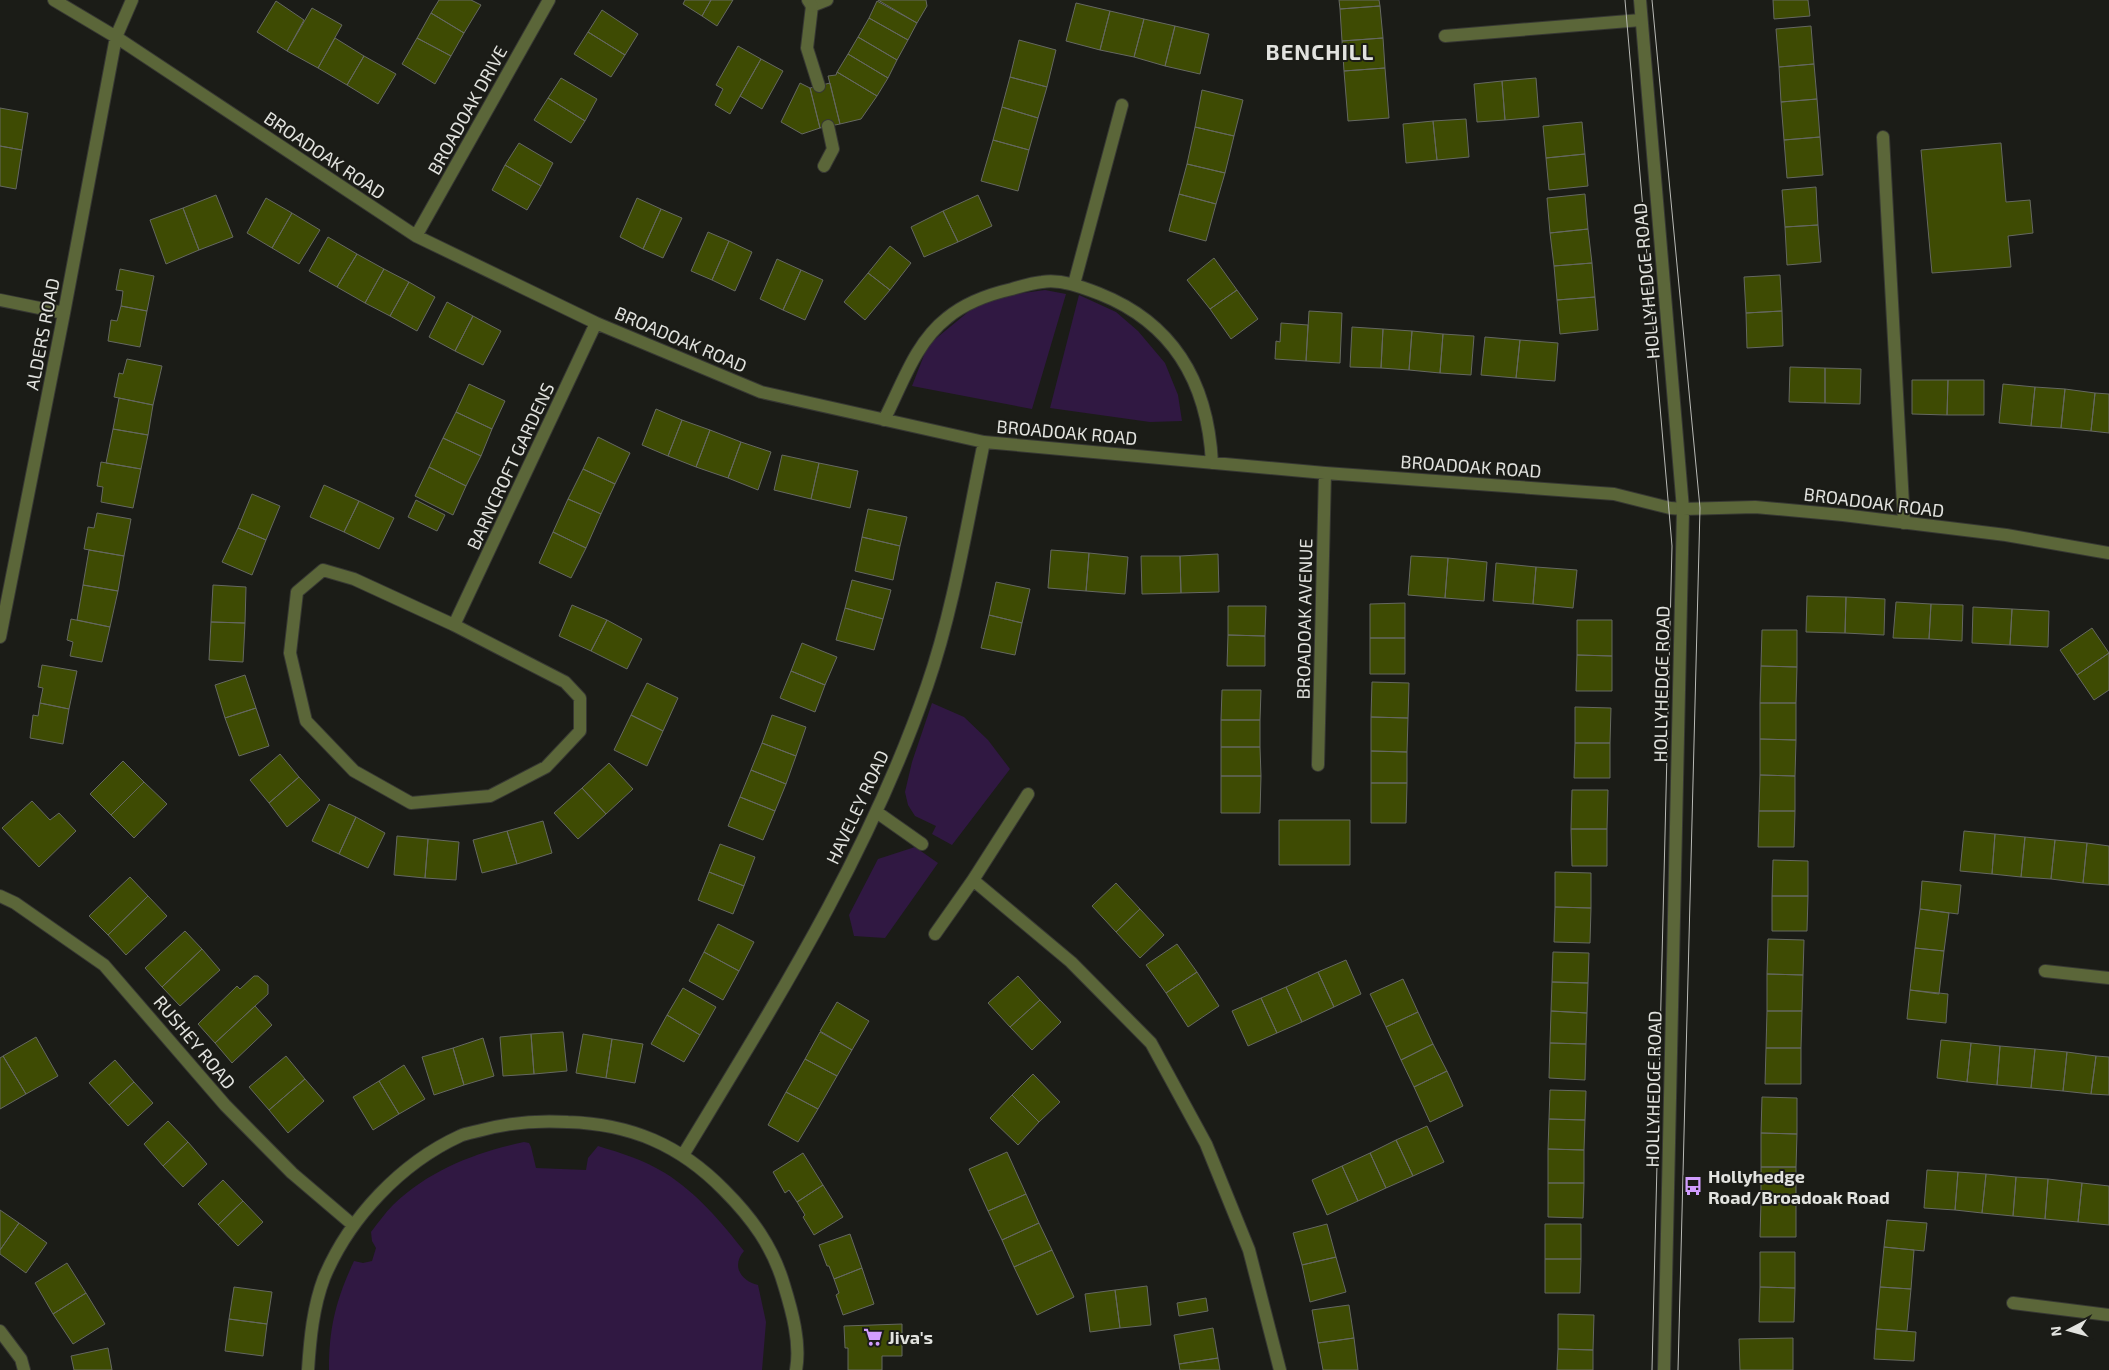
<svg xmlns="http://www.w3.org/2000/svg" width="2109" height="1370" viewBox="0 0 2109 1370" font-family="'Exo 2',sans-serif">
<rect width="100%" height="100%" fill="#1b1c17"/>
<path fill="#301842" d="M1045,290L1066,294L1032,409L912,386L928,345L973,308L1001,296Z
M1079,295L1116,312L1138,331L1165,363L1178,395L1182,421L1150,422L1050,408Z
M932,703L964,717L988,740L1010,769L952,845L932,834L936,826L915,816L908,805L905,792L912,762Z
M915,847L938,863L885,938L854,936L849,915L878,859Z
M524,1142L529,1143L531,1147L536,1168L586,1170L588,1158L598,1146C621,1153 644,1160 665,1173C697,1193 722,1223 744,1251C731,1266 741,1281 758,1285L766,1322L762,1370H329C329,1327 336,1300 354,1261L363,1263L372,1261L376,1248L372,1241L371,1232C378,1223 385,1213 393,1205C431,1169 475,1153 524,1142Z"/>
<path fill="#3e4b03" stroke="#656861" d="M439,0H471L481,5L464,33L431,13Z
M685,0H711L702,16L683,4Z
M711,0H733L717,26L702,16Z
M878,0H926L927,6L917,23Z
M1339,0H1379L1380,6L1340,9Z
M1773,0H1808L1810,16L1774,19Z
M276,1L304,20L287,51L257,32Z
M877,1L917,23L908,40L869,18Z
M1076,3L1110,11L1100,50L1066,41Z
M1380,6L1383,38L1342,41L1340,9Z
M312,8L342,25L318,68L287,51Z
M602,10L638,34L625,55L588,32Z
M1110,11L1144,19L1134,57L1100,50Z
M431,13L464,33L451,56L417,38Z
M869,18L908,40L897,60L858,37Z
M1144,19L1175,26L1165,66L1134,57Z
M1175,26L1209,34L1200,74L1165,66Z
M1811,26L1814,64L1779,67L1776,29Z
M588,32L625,55L611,77L574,54Z
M858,37L897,60L888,78L848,54Z
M335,38L364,56L347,85L318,68Z
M417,38L451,56L435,84L402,64Z
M1383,38L1385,68L1344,71L1342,41Z
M1019,40L1056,50L1047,87L1010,77Z
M738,46L761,59L730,114L715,105L723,89L716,85Z
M848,54L888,78L877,96L837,72Z
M364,56L396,74L378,104L347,85Z
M761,59L783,71L762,109L740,96Z
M1814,64L1817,99L1781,102L1779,67Z
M1385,68L1389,118L1348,121L1344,71Z
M837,72L877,96L861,119L840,124L828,76L836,75Z
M1010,77L1047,87L1038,118L1002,107Z
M561,78L597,99L585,121L548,98Z
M1536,78L1539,117L1505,120L1502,81Z
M1502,81L1505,120L1477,122L1474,84Z
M800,83L810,88L820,128L802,134L781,122Z
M830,83L840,124L820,128L810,88Z
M1202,90L1243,100L1234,136L1195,127Z
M548,98L585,121L571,143L534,120Z
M1817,99L1820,137L1784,140L1781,102Z
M1002,107L1038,118L1029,150L993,140Z
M0,108L28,113L22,150L0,146Z
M1466,119L1469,157L1437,160L1433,121Z
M1433,121L1437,160L1406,163L1403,124Z
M1582,122L1585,154L1546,158L1543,126Z
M1195,127L1234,136L1225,173L1187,164Z
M1820,137L1823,175L1787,178L1784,140Z
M993,140L1029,150L1018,191L981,181Z
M519,143L553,163L541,186L505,165Z
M2001,143L2006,202L2030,200L2033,233L2008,236L2011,267L1932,273L1921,150Z
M0,146L22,150L16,189L0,186Z
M1585,154L1588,186L1549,190L1546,158Z
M1187,164L1225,173L1216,204L1179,194Z
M505,165L541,186L527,210L492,190Z
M1816,187L1818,225L1785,227L1782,190Z
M1179,194L1216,204L1206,241L1169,231Z
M1585,194L1588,229L1550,233L1547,198Z
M216,195L233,237L199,250L183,208Z
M978,195L992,226L958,242L943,211Z
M266,198L292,213L272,248L247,233Z
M637,198L661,209L643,249L620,237Z
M183,208L199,250L166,264L150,220Z
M661,209L682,218L663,258L643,249Z
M943,211L958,242L924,257L911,227Z
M292,213L320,230L299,264L272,248Z
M1818,225L1821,262L1787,265L1785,227Z
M1588,229L1592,263L1554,266L1550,233Z
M708,232L729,241L712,280L691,271Z
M328,237L357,254L337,287L309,271Z
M729,241L752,252L735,291L712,280Z
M890,246L911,263L890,290L868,273Z
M357,254L384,269L365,303L337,287Z
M1214,258L1237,290L1210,309L1187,280Z
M777,259L801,270L783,310L760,299Z
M1592,263L1595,297L1557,300L1554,266Z
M120,269L154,276L147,311L121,306L123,291L116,290Z
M384,269L409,282L390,316L365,303Z
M801,270L823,280L805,320L783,310Z
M868,273L890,290L865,320L844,302Z
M1780,275L1782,311L1746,313L1744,277Z
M409,282L435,297L417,331L390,316Z
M1237,290L1258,319L1231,339L1210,309Z
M1595,297L1598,330L1560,334L1557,300Z
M447,302L473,316L455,351L429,337Z
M121,306L147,311L140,347L108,341L111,320L117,321Z
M1309,311L1342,313L1340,363L1306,361Z
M1782,311L1783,346L1747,348L1746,313Z
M473,316L501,331L483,365L455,351Z
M1281,323L1308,325L1306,361L1275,359L1276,341L1280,342Z
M1352,327L1383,329L1381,368L1350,367Z
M1383,329L1412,331L1409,370L1381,368Z
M1412,331L1443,334L1440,373L1409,370Z
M1443,334L1474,336L1471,375L1440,373Z
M1485,337L1520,340L1516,378L1481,375Z
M1520,340L1558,343L1555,381L1516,378Z
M127,359L162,366L153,405L114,397L119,373L123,374Z
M1790,367L1825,368V403L1789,402Z
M1825,368L1861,369L1860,404L1825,403Z
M1912,380H1948L1947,415L1912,414Z
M1948,380H1984V415H1947Z
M469,384L505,401L492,429L456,412Z
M2003,384L2035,387L2031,426L1999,423Z
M2035,387L2065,389L2061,428L2031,426Z
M2065,389L2095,393L2091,431L2061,428Z
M2095,393L2109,394V433L2091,431Z
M119,398L153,405L148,435L113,429Z
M656,409L682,420L668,456L642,445Z
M456,412L492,429L481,456L443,438Z
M682,420L710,430L696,467L668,456Z
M113,429L148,435L141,469L106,463Z
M710,430L741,442L728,478L696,467Z
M598,437L630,453L615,484L583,469Z
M443,438L481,456L466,486L429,467Z
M741,442L771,452L758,490L728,478Z
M782,455L819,463L811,499L774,490Z
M101,462L141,469L133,508L101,502L103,487L97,486Z
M819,463L858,471L850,508L811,499Z
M429,467L466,486L453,515L415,496Z
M583,469L615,484L601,514L568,499Z
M324,485L359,501L344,532L310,517Z
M252,494L280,506L266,540L238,528Z
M568,499L601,514L586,548L553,532Z
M416,500L445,515L437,531L408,517Z
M359,501L394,518L379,549L344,532Z
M868,509L907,517L900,546L862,537Z
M97,513L131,519L124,556L84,549L88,527L94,528Z
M238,528L266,540L252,575L222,562Z
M553,532L586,548L571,578L539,563Z
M862,537L900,546L893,580L855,571Z
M89,550L124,556L118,591L83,585Z
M1051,550L1089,553L1086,591L1048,588Z
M1089,553L1128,557L1125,594L1086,591Z
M1218,554L1219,592L1181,593L1180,556Z
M1141,556H1180L1181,593L1142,594Z
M1411,556L1448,558L1445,598L1408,595Z
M1448,558L1487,562L1484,601L1445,598Z
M1496,563L1536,567L1533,604L1493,601Z
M1536,567L1577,570L1573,608L1533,604Z
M852,580L891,590L883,619L845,608Z
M996,582L1030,589L1022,623L989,615Z
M83,585L118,591L110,627L77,620Z
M213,585L246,587L245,623L211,622Z
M1807,596L1846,597L1845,633L1806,632Z
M1846,597L1885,599L1884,635L1845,633Z
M1896,602L1931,604L1929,639L1893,638Z
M1405,603V638H1370V604Z
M1931,604L1963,605L1962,641L1929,639Z
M572,605L607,620L591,651L559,636Z
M1228,606H1266L1265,636L1228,635Z
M1973,607L2012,609L2010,645L1972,643Z
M845,608L883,619L874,650L836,640Z
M2012,609L2049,611L2048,647L2010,645Z
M989,615L1022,623L1015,655L981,648Z
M71,619L110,627L102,662L70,656L73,642L67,640Z
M607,620L642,639L627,669L591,651Z
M1577,620H1612V656L1577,655Z
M211,622L245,623L243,662L209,660Z
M2092,628L2109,653L2077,675L2060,650Z
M1762,630H1797V667L1761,666Z
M1228,635L1265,636V666H1227Z
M1370,638H1405V674H1370Z
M802,643L837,657L825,685L791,671Z
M2109,653V690L2094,700L2077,675Z
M1577,655L1612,656V691H1576Z
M42,665L77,671L69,709L40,703L43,688L38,687Z
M1761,666L1797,667L1796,703H1760Z
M791,671L825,685L815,712L780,698Z
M245,675L256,708L225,718L215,685Z
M1372,682L1409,683L1408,718L1371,717Z
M647,683L678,698L663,731L631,715Z
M1222,690H1261L1260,720H1221Z
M40,703L69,709L63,744L30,738L33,715L38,716Z
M1760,703H1796V740L1760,739Z
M1575,707L1611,708L1610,743H1575Z
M256,708L269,746L239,756L225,718Z
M631,715L663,731L647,766L614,750Z
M772,715L806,727L796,756L762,743Z
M1371,717L1408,718L1407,752L1371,751Z
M1221,720H1260V747H1221Z
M1760,739L1796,740L1795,776L1760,775Z
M762,743L796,756L786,784L751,770Z
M1575,743H1610V778H1574Z
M1221,747H1260L1261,776H1221Z
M1371,751L1407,752V783H1371Z
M280,754L299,777L269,803L250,780Z
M123,761L144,782L111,815L90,794Z
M609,763L633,789L606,814L582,788Z
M751,770L786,784L775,811L740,797Z
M1760,775L1795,776V811H1759Z
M1221,776H1261L1260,813H1221Z
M299,777L320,800L287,827L269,803Z
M144,782L167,804L134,838L111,815Z
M1371,783H1407L1406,823H1371Z
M582,788L606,814L578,839L554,813Z
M1572,790H1608L1607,829H1571Z
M740,797L775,811L763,840L728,826Z
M32,801L50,820L59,813L76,831L39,867L2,828Z
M329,804L356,817L339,854L312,841Z
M1759,811H1795L1794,847H1758Z
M356,817L385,833L368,868L339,854Z
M1279,820H1350V865H1279Z
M543,821L552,853L517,864L507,831Z
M1571,829H1607V866H1572Z
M507,831L517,864L482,873L473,840Z
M1964,831L1995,834L1992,874L1960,871Z
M1995,834L2025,837L2021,877L1992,874Z
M397,836L428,839L425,878L394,875Z
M2025,837L2055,840L2051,879L2021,877Z
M428,839L459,842L456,880L425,878Z
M2055,840L2087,843L2083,883L2051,879Z
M2087,843L2109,846V885L2083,883Z
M720,844L755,857L744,886L709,872Z
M1773,860L1808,861V896H1772Z
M709,872L744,886L733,914L698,900Z
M1555,872L1591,873V908L1555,907Z
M130,877L148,896L108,935L89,916Z
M1922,881L1961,885L1958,914L1920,909Z
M1116,883L1140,909L1116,932L1092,906Z
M148,896L167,916L126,955L108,935Z
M1772,896H1808L1807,931H1772Z
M1555,907L1591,908L1590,943L1554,942Z
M1140,909L1164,935L1140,958L1116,932Z
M1920,909L1949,913L1944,951L1915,948Z
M718,924L754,942L739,971L704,952Z
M185,931L202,949L162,987L145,968Z
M1768,939L1804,940L1803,975L1767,974Z
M1177,944L1197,972L1166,993L1146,965Z
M1915,948L1944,951L1939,994L1910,990Z
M202,949L220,970L180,1006L162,987Z
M704,952L739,971L723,1000L689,981Z
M1553,952L1589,953L1588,983L1552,982Z
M1346,960L1361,994L1334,1007L1318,972Z
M1197,972L1219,1006L1188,1027L1166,993Z
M1318,972L1334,1007L1302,1022L1286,987Z
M1767,974L1803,975L1802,1011H1767Z
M254,976H258L268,985V994L215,1043L198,1024L237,986L240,989Z
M1018,976L1040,1000L1010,1027L988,1003Z
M1403,979L1418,1012L1386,1027L1370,994Z
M1552,982L1588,983L1587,1013L1551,1011Z
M1286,987L1302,1022L1277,1033L1261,998Z
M683,988L716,1007L700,1035L667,1015Z
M1910,990L1948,994L1946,1023L1907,1019Z
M1261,998L1277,1033L1248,1046L1232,1011Z
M1040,1000L1061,1022L1032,1050L1010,1027Z
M837,1002L869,1021L852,1050L820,1031Z
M255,1006L272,1025L232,1063L215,1043Z
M1551,1011L1587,1013L1586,1044L1550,1043Z
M1767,1011H1802L1801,1048H1766Z
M1418,1012L1433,1044L1401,1060L1386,1027Z
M667,1015L700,1035L684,1062L651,1044Z
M563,1032L567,1071L534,1074L531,1034Z
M820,1032L852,1050L837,1076L805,1059Z
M531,1034L534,1074L503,1076L500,1037Z
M583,1034L612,1039L606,1078L576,1073Z
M36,1037L58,1076L26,1094L3,1056Z
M483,1038L494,1076L464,1085L453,1048Z
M612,1039L643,1044L635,1083L606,1078Z
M1941,1040L1971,1043L1967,1082L1937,1078Z
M1550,1043L1586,1044L1585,1080L1549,1078Z
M1971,1043L2000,1046L1997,1085L1967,1082Z
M1433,1044L1447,1071L1414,1087L1401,1060Z
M2000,1046L2035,1049L2031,1088L1997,1085Z
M453,1048L464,1085L434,1095L422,1057Z
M1766,1048H1801V1084H1765Z
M2035,1049L2067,1052L2063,1091L2031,1088Z
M2067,1052L2096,1056L2091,1094L2063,1091Z
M3,1056L26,1094L0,1109V1058Z
M286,1056L305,1079L269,1110L249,1087Z
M2096,1056L2109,1057V1095L2091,1094Z
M805,1059L837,1076L818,1109L786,1092Z
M115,1060L134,1082L109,1105L89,1083Z
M404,1065L425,1099L399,1114L379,1081Z
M1447,1071L1463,1106L1430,1122L1414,1087Z
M1033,1074L1060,1102L1039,1122L1012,1095Z
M305,1079L324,1101L288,1133L269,1110Z
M379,1081L399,1114L373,1130L353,1097Z
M134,1082L153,1103L128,1126L109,1105Z
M1550,1090L1586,1091L1585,1120L1549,1119Z
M786,1092L818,1109L798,1142L768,1125Z
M1012,1095L1039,1122L1018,1145L990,1118Z
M1762,1097L1797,1098V1134L1761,1133Z
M1549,1119L1585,1120L1584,1150L1548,1149Z
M168,1121L188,1142L163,1166L144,1144Z
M1427,1126L1444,1162L1413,1176L1396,1140Z
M1761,1133L1797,1134L1796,1167H1761Z
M1396,1140L1413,1176L1386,1188L1370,1153Z
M188,1142L207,1164L183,1187L163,1166Z
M1548,1149L1584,1150V1183H1548Z
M1007,1152L1026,1194L988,1211L969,1169Z
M803,1153L823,1185L797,1202L789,1190L785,1193L773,1172Z
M1370,1153L1386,1188L1358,1201L1342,1166Z
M1342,1166L1358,1201L1327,1215L1312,1180Z
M1761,1167H1796V1203L1761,1202Z
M1927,1170L1958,1172L1955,1210L1924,1208Z
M1958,1172L1986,1174L1982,1213L1955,1210Z
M1986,1174L2016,1177L2013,1216L1982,1213Z
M2016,1177L2048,1179L2045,1219L2013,1216Z
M2048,1179L2082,1183L2078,1222L2045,1219Z
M223,1180L243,1201L218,1225L198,1204Z
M1548,1183H1584L1583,1218L1548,1217Z
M2082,1183L2109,1186V1225L2078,1222Z
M823,1185L843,1217L814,1235L803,1217L805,1215L797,1202Z
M1026,1194L1039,1223L1002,1240L988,1211Z
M243,1201L263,1222L238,1246L218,1225Z
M1761,1202L1796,1203V1237H1760Z
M0,1210L19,1223L0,1250Z
M1887,1220L1927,1223L1924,1251L1884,1247Z
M19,1223L47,1243L26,1273L0,1254V1250Z
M1039,1223L1052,1250L1014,1267L1002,1240Z
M1327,1224L1336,1257L1302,1265L1293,1233Z
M1545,1224H1581V1259H1545Z
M850,1234L862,1268L834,1279L829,1266H827L819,1245Z
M1884,1247L1914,1250L1911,1289L1880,1287Z
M1052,1250L1074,1297L1037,1315L1014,1267Z
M1760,1252H1795V1288L1760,1287Z
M1336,1257L1346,1292L1310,1302L1302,1265Z
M1545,1259H1581L1580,1293H1545Z
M67,1263L86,1293L53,1314L35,1283Z
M862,1268L874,1304L843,1315L836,1295L839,1293L834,1279Z
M1147,1286L1151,1325L1120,1328L1115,1290Z
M234,1287L272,1292L267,1324L229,1319Z
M1760,1287L1795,1288L1794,1322H1759Z
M1880,1287L1911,1289L1907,1331L1876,1329Z
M1115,1290L1120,1328L1090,1332L1085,1294Z
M86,1293L105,1324L73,1344L53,1314Z
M1206,1298L1208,1311L1179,1316L1177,1303Z
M1349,1305L1354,1338L1318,1343L1312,1310Z
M1558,1314L1594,1315L1593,1350L1558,1349Z
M229,1319L267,1324L263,1356L225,1351Z
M902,1324V1356H882V1370H848V1348H845L844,1326Z
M1213,1328L1218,1358L1179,1364L1174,1335Z
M1876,1329L1916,1332L1914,1361L1874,1359Z
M1354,1338L1358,1370H1323L1318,1343Z
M1793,1338V1370H1740L1739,1339Z
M108,1348L112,1370H74L71,1356Z
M1558,1349L1593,1350V1370H1557Z
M1218,1358L1220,1370H1180L1179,1364Z"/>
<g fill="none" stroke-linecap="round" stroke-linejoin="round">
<g stroke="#373833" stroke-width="14">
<path id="service" d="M819,86L807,48L812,6L827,0
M1883,137L1904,523
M824,166L833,149L828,126"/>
</g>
<g stroke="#373833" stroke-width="14">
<path id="minor" d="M54,0L116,37L416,236L596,323L761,392L984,442L1325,473L1614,494L1670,508L1683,509
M808,0L812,6
M1445,36L1641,20
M416,236L549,0
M1074,284L1122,105
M0,300L64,313
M884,420C902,385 915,343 947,318C965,303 990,294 1012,289C1022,286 1032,283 1042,282C1062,279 1082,287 1100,294C1175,324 1208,385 1212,463
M454,625L565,682L580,698V731L546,767L490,796L411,803L354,771L306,721L290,653L297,592L323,570L354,579L454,625L596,323
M0,637L64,313L116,37L132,0
M1318,765L1325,473
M878,813L922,844
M973,880L1071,962L1151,1043L1206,1144L1249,1250L1280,1370
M0,896L15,903L104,965L225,1105L292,1173L353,1225
M935,934L973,880L1028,794
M2045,971L2109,978
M683,1155C775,1003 869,855 927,686C954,608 967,523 984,442
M2013,1303L2109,1315
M0,1331L21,1359L24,1370
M308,1370C310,1339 313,1307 324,1278C349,1218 401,1163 460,1136C466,1133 475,1132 482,1130C512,1122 537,1120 568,1122C631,1124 680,1145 724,1190C752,1218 773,1247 784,1285C792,1311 801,1343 796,1370"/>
</g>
<g stroke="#373833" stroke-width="14">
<path id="tertiary" d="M1640,0L1683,509L1664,1370
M1683,509L1755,507L1843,515L2006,535L2109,553"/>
</g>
<use href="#service" stroke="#5b6639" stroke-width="12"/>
<use href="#minor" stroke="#5b6639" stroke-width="12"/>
<use href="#tertiary" stroke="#5b6639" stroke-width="12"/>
<path stroke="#b9bab6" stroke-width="1" d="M1625,0L1672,546L1652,1370
M1652,0L1700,508L1678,1370"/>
</g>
<defs>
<g id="bus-bare" transform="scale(1.5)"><path d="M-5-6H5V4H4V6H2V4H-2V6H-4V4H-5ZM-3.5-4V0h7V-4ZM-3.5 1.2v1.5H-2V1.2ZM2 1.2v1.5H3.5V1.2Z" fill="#d19dfe" stroke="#1b1c17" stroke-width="2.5" paint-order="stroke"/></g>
<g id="supermarket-bare" transform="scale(1.5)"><path d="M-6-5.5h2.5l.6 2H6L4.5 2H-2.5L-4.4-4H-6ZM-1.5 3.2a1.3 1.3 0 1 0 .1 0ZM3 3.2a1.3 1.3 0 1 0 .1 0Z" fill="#d19dfe" stroke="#1b1c17" stroke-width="2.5" paint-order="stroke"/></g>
</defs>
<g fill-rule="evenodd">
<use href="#bus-bare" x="1693" y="1186"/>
<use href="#supermarket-bare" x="873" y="1337"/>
</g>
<g text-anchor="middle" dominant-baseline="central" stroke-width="4" stroke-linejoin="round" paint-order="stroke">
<g font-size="18" fill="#e2e3df" stroke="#1b1c17">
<text transform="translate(467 110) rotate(-61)">BROADOAK DRIVE</text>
<text transform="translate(325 155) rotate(34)">BROADOAK ROAD</text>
<text transform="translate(1646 281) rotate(-95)">HOLLYHEDGE ROAD</text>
<text transform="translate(42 334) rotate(-79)">ALDERS ROAD</text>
<text transform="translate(681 339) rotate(23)">BROADOAK ROAD</text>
<text transform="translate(1067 432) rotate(5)">BROADOAK ROAD</text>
<text transform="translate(510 466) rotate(-65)">BARNCROFT GARDENS</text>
<text transform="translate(1471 466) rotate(4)">BROADOAK ROAD</text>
<text transform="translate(1874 502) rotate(7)">BROADOAK ROAD</text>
<text transform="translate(1304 619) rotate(-89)">BROADOAK AVENUE</text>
<text transform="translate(1661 684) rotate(-89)">HOLLYHEDGE ROAD</text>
<text transform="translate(857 807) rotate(-65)">HAVELEY ROAD</text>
<text transform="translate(195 1042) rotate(50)">RUSHEY ROAD</text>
<text transform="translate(1653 1089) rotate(-89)">HOLLYHEDGE ROAD</text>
</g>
<g font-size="18" font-weight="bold" fill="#e2e3df" stroke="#1b1c17" text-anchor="start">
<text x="1708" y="1176">Hollyhedge<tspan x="1708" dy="21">Road/Broadoak Road</tspan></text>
<text x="888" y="1337">Jiva's</text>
</g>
<g font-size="22" font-weight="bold" letter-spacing="1" fill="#e2e3df" stroke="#1b1c17">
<text x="1320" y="51">BENCHILL</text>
</g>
</g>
<g transform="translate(2069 1330) rotate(264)" stroke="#1b1c17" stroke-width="4" paint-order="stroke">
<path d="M0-4L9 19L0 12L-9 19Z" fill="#e2e3df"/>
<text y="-8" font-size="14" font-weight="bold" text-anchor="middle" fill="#e2e3df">N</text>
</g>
</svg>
